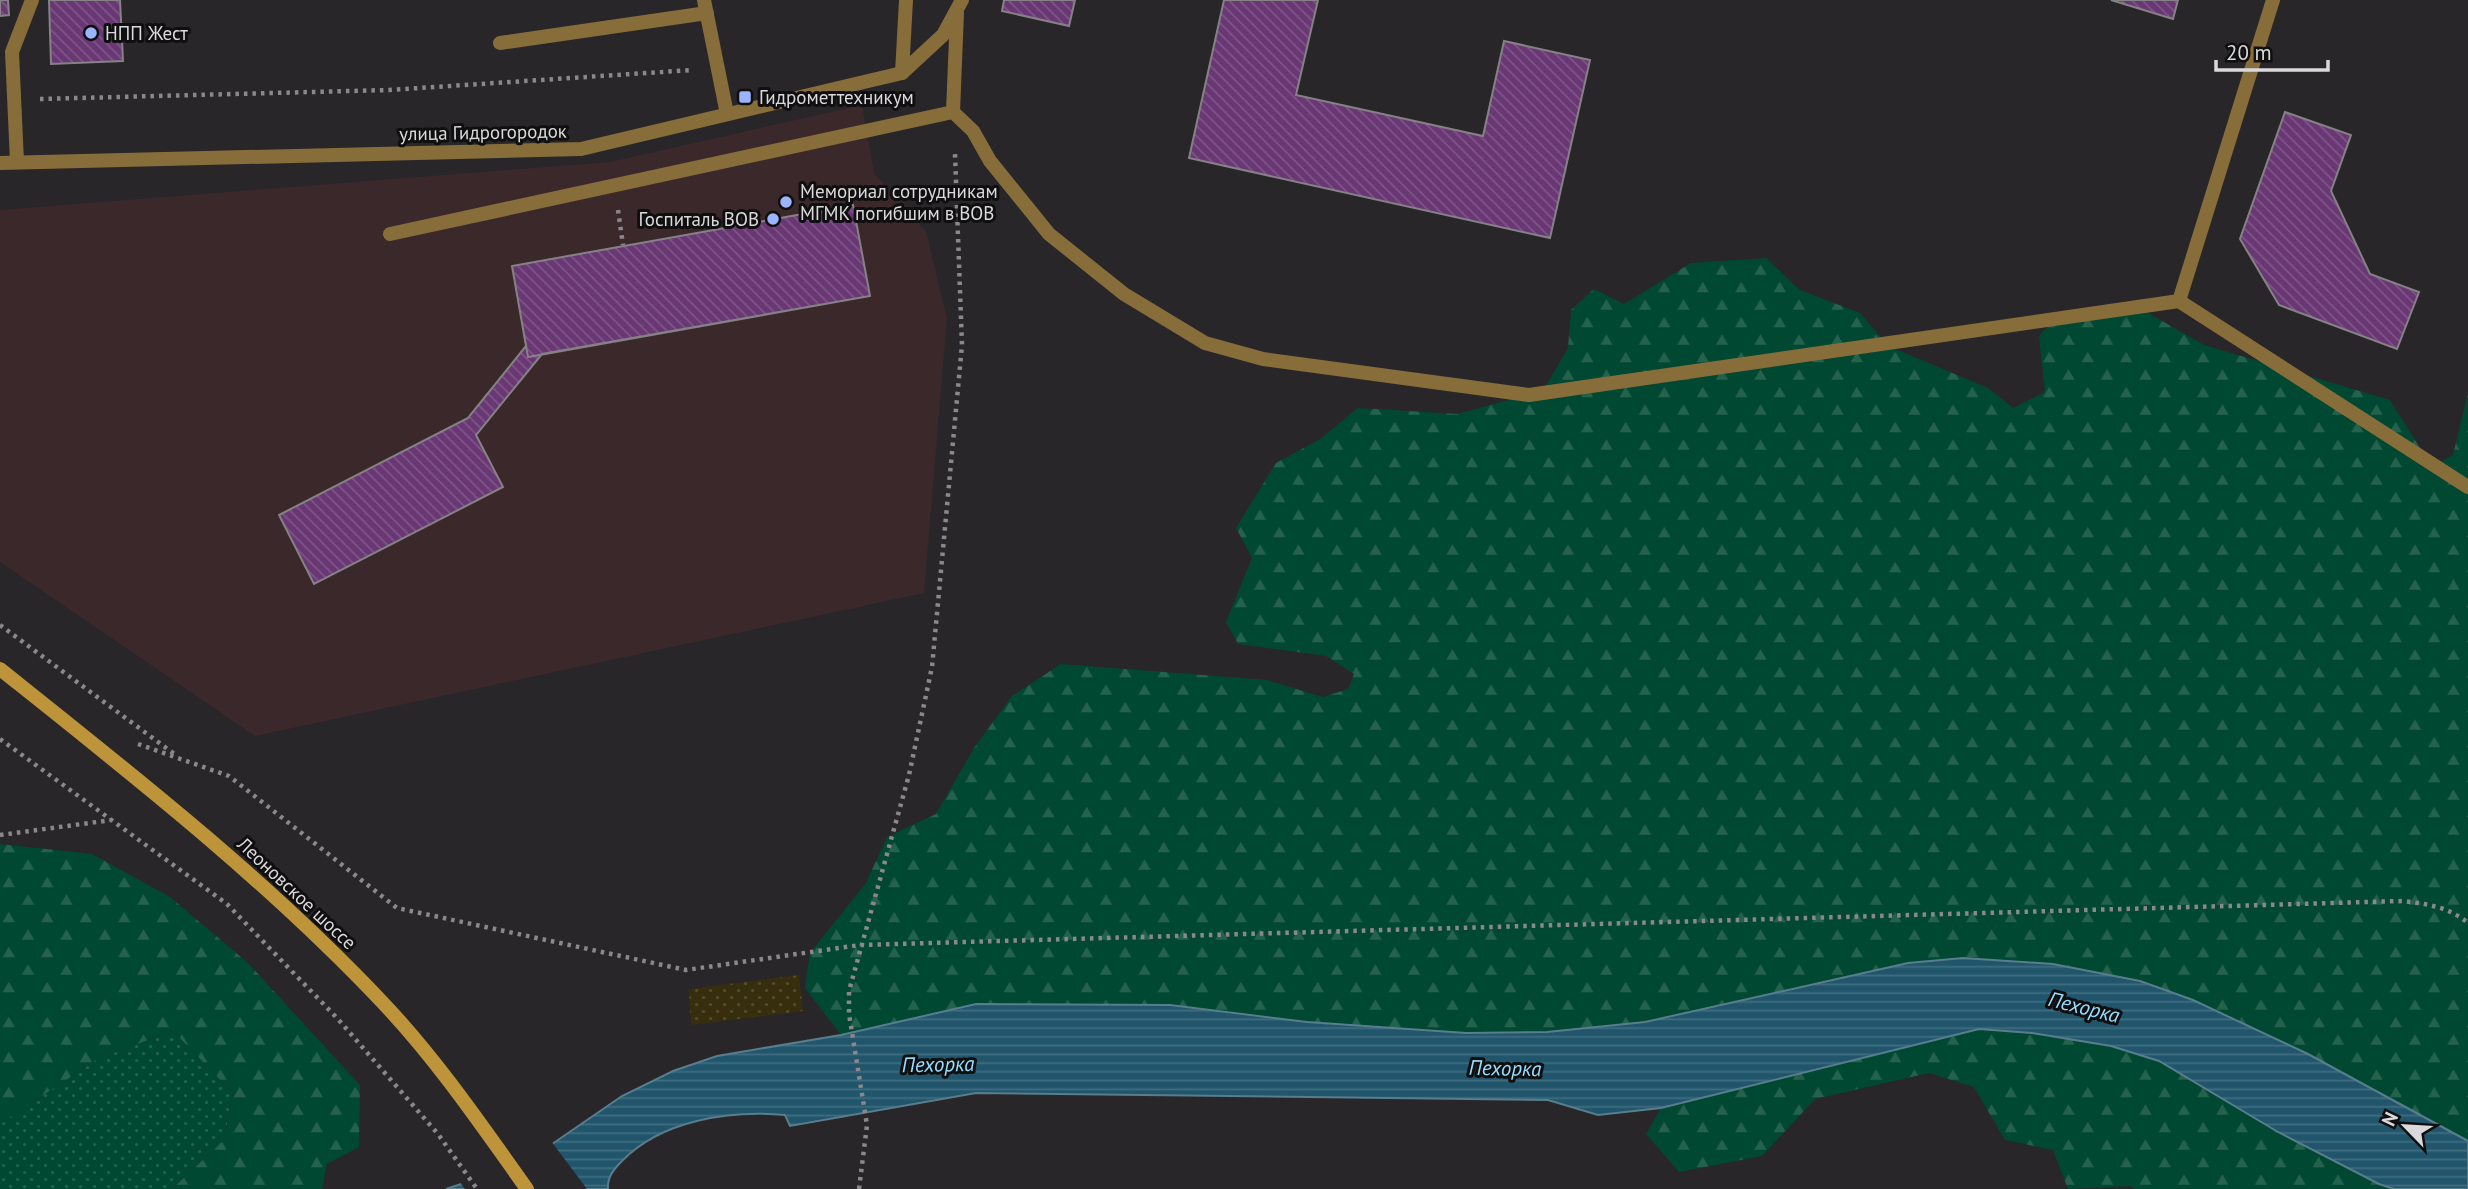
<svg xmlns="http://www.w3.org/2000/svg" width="2468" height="1189" viewBox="0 0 2468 1189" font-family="'PT Sans',sans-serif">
<defs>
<pattern id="grass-dots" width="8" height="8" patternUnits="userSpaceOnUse" patternTransform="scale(1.75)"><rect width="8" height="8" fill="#004831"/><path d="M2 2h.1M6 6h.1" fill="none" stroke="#25624e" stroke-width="1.8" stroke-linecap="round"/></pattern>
<pattern id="forest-firs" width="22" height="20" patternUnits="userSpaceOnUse" patternTransform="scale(1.75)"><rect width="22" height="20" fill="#004831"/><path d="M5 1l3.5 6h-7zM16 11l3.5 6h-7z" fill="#25624e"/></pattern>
<pattern id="sand-dots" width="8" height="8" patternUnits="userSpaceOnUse" patternTransform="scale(1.75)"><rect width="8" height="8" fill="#362e0d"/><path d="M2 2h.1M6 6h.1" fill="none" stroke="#524c30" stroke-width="1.8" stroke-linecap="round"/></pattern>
<pattern id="water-rules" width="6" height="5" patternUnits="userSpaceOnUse" patternTransform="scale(1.75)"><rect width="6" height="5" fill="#20556c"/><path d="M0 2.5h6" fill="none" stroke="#406d80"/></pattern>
<pattern id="building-back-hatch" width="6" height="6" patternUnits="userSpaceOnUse" patternTransform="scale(1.75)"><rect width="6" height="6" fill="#693874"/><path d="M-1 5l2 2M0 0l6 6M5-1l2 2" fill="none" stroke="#7e5487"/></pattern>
</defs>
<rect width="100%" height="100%" fill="#282629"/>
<path fill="#3b282b" d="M862,105L874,173L926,231L947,319L924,593L255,736L0,562V210L610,162Z"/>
<path fill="url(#grass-dots)" d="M173,1031L233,1093L224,1140L172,1189H0V1124L99,1058Z"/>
<path fill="url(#forest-firs)" d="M1766,258L1800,290L1860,313L1888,346L1988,388L2013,408L2045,392L2039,336L2056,318L2136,306L2204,345L2390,400L2432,467L2453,455L2468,393V1141L2308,1054L2193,1000L2140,981L1547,1032L1466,1033L1307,1022L1170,1005L976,1004L841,1035L805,988L810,953L866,883L887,837L936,814L974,748L1012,696L1061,664L1267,680L1323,697L1348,689L1354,674L1326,656L1238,644L1226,622L1252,558L1236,528L1276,463L1320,439L1358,408L1457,414L1543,391L1568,348L1571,310L1594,289L1624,304L1691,263Z
M0,844L92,854L170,897L248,963L360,1085L359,1147L327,1164L322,1189H172L224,1140L233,1093L173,1031L99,1058L0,1124Z
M1979,1029L2032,1033L2111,1046L2159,1061L2278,1132L2394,1189H2134L2130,1186L2068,1189L2053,1150L2005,1140L1974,1087L1929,1073L1815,1099L1762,1156L1679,1172L1646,1134L1661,1108Z"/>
<path fill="url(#sand-dots)" d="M799,975L803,1011L691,1025L689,989Z"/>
<path fill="url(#water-rules)" stroke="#587d8d" stroke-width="2" d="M1963,958L2053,964L2140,981L2193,1000L2308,1054L2468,1141V1189H2394L2379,1184L2278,1132L2159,1061L2111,1046L2032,1033L1979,1029L1661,1108L1598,1115L1548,1100L976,1093L790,1126L785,1115C730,1110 662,1120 622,1161C614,1169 607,1177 608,1189H446L503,1170L539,1153L622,1096L673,1071L717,1056L841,1035L976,1004L1170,1005L1307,1022L1466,1033L1547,1032L1645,1022L1908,963Z"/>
<path fill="#282629" d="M551,1141L587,1189H465L459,1181L502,1167Z"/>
<path fill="url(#building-back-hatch)" stroke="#858285" stroke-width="2" d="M0,0H8L9,15L0,16Z
M49,0H120L123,61L51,64Z
M1004,0H1075L1069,26L1002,11Z
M1224,0H1318L1296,95L1483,136L1504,41L1590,60L1550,238L1189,158Z
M2111,0H2178L2173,19Z
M2285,112L2351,135L2331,191L2370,274L2419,292L2397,349L2279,305L2240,239Z
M853,205L870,296L542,354L476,435L503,487L314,584L279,515L468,418L526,346L512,266Z
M853,205L870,296L528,357L512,266Z"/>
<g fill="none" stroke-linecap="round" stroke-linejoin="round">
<path stroke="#8a888a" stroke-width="4.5" stroke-dasharray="3.5 5" stroke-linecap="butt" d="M40,99L389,90L692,70
M618,210L623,245
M0,625L177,756
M0,739L227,904L337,1018L438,1134L477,1189
M138,744L229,776L397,908L686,970L860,945L2403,901C2427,904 2449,907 2468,923
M0,835L112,820
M859,1189L867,1125L849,1014V991L909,775L932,667L962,345L955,154"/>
<path stroke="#876d39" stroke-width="14" d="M704,0L727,114
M957,13L953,112L973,131L990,161L1049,234L1124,294L1205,343L1263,359L1529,395L2179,301L2468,487
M500,43L707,13
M902,73L906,0
M17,162L12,52L32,0
M390,234L953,112
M2179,301L2273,0"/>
<path stroke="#876d39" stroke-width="14" d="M0,163L581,149L902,73L943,35L962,0"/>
<path stroke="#be943b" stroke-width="14" d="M0,669C133,775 267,880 384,1004C437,1060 482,1126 527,1189"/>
</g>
<g fill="#9bb4fd" stroke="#100f10" stroke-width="2.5">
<circle cx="91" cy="33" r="7"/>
<rect x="738" y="90" width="14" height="14" rx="3.5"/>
<circle cx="786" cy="202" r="7"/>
<circle cx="773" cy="219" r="7"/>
</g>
<g text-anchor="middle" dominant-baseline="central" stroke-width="6" stroke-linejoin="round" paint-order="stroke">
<g font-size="19" fill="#dbd9db" stroke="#100f10" text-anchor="start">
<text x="105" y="33">НПП Жест</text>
<text x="759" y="97">Гидрометтехникум</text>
<text x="800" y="191">Мемориал сотрудникам<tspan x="800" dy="22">МГМК погибшим в ВОВ</tspan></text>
<text x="759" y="219" text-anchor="end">Госпиталь ВОВ</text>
</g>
<g font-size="19" fill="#dbd9db" stroke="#100f10">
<text transform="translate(483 132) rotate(-1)">улица Гидрогородок</text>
<text transform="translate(297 893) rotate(43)">Леоновское шоссе</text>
</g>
<g font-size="21" font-style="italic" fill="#96ddff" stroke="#100f10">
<text transform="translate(2084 1007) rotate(14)">Пехорка</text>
<text transform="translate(938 1064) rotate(-1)">Пехорка</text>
<text transform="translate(1505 1068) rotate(1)">Пехорка</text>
</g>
</g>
<g transform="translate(2405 1126) rotate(295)" stroke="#100f10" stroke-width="5" paint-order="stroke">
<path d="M0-5L12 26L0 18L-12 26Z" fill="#dbd9db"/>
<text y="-10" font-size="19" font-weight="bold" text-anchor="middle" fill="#dbd9db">N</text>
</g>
<path d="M2216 60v10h112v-10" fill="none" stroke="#dbd9db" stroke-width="3.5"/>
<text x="2226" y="60" font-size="21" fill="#dbd9db" stroke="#100f10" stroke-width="5" paint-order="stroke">20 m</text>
</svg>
